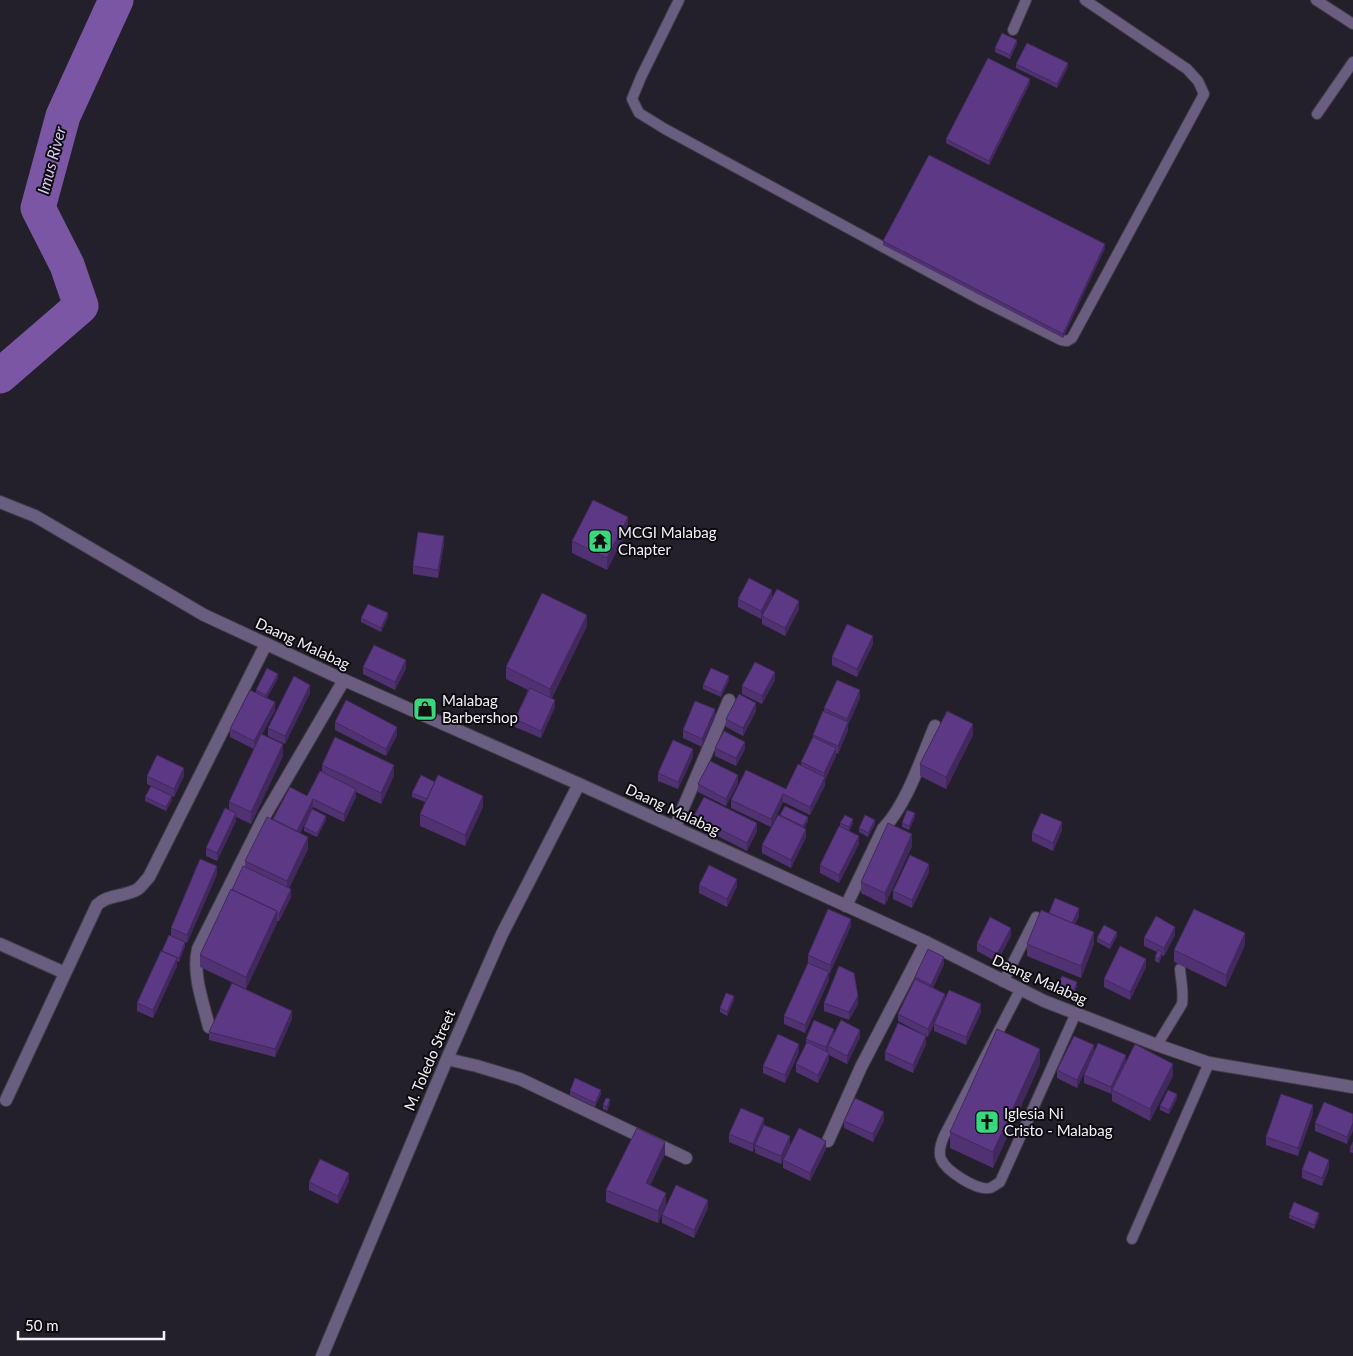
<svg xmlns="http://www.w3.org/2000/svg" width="1353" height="1356" viewBox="0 0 1353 1356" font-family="Lato,sans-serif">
<rect width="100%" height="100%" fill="#24202b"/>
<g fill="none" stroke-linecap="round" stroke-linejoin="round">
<path stroke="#7a56a5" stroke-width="35" d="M0,376L81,306L67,265L38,208L63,116L116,0"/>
<g stroke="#413d48" stroke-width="12">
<path id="service" d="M679,0L641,77L632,99L639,113L665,129L981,300L1061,340L1067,341L1072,338L1204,94L1198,81L1187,69L1085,0
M1316,0L1353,24
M1013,30L1026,0
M1317,114L1353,62
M1003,982L1036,917
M1020,990L944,1136C941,1143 938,1152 941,1159C946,1171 977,1191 990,1188C993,1187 997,1184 1000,1182L1076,1013
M1157,1045L1182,1004C1184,993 1181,981 1180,969
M1132,1239L1209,1063"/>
</g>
<g stroke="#413d48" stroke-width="14">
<path id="minor" d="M675,827L729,700
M846,906L883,829C907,804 921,759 935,726
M0,944L65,973
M209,1027C203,1002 192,974 198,949L264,817L344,680
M447,1059L477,1066L520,1079L686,1158
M6,1100L97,905C108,894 125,897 138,889C142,886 146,880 149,877L266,644
M828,1141L861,1067L926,942
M322,1356L447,1059L502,934L579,784"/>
</g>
<g stroke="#413d48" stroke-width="14">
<path id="tertiary" d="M0,502L35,516L204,615L344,680L579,784L926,942L1044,1001L1157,1045L1209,1063L1353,1087"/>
</g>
<use href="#service" stroke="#6b5d7f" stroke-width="10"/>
<use href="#minor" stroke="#6b5d7f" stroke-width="12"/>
<use href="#tertiary" stroke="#6b5d7f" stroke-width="12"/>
</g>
<path fill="#503172" d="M1017,44L1010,59L995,52V48Z
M1016,64L1068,67L1057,88L1016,68Z
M1030,83L989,165L946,143V139Z
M883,241L1105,248L1063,338L883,245Z
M628,529L607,570L572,553V541Z
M444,544L438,578L413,574V566Z
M772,597L761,619L738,607V599Z
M799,609L785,636L762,624V616Z
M388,617L381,632L361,622V618Z
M587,626L552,698L555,707L541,738L515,727V719L528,690L506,679V667Z
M873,644L857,677L832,665V657Z
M363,667L406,668L395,690L363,674Z
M278,678L267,698L275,710L262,734L283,756L251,824L236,817V821L217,861L206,856V848L229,810V802L254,749L230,737V729L256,692V690Z
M729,680L721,697L703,689V685Z
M775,680L762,704L742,694V686Z
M310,693L285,744L268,736V728Z
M860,698L848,725V730L838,754L836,753V756L825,780V785L810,815L783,802L771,827L731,808V800L786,789L801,766V762L813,738V735L824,711V708Z
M756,711L743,736L726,727V719Z
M715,717L702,747L683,738V730Z
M335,722L397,735L386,756L335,730Z
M973,735L946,789L920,776V764Z
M715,748L745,749L736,766L715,756Z
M693,757L678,789L658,781V773Z
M322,765L394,776L381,804L356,792V797L344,822L313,807L300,833L308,849L289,888L291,897L279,921H277V923L246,989L200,967V955L232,890L245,867V861L273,819L307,796L322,772Z
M147,776H184L174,797L147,784Z
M738,783L726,806L698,792V784Z
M412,793L483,807L465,846L420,826V814L425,802L412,797Z
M145,797L172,800L166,811L145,801Z
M780,815L808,821L804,828L806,837L791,868L762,853V845Z
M694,816L757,831L747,851L694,824Z
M915,817L909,830L902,827V823Z
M326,820L317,837L304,831V827Z
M840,823H853L849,831L859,844L839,883L820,873V865L840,827Z
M875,824L868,837L859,832V828Z
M1062,830L1053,851L1032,841V833Z
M912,846L885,905L861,893V882Z
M929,872L912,908L893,899V891Z
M217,874L187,943L185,942V946L179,962L177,961V966L153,1018L137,1011V1003L162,951L171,936V928Z
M699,885L737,886L727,907L699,893Z
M1049,914L1079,916L1075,924L1094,944L1081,978L1027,956V944Z
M851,926L830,973H829V980L805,1033L784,1024V1016L808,963V955Z
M1175,935L1164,956L1162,955L1159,963L1155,961V957L1157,952L1144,946V938Z
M1011,936L997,962L977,951V943Z
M1117,936L1110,949L1097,942V938Z
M1245,945L1226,987L1174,962V950Z
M944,964L933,988L945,998L981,1012L966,1045L934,1031V1024L928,1037L898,1021V1014L915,979V977Z
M1146,967L1130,1000L1104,987V979Z
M1058,985L1077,986L1073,996L1058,989Z
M734,1000L727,1016L720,1012V1008Z
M824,1003L858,1004L849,1020L824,1011Z
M292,1019L275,1057L209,1040V1032Z
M834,1034L860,1037L847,1064L829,1055V1060L818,1083L796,1072V1064L806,1045V1039Z
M926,1044L913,1073L885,1060V1052Z
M799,1052L785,1083L763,1073V1066Z
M1094,1052L1126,1062L1173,1076L1150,1121L1112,1101V1094L1084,1083V1075L1089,1062L1077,1088L1057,1078V1070Z
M1040,1064L993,1168L950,1148V1132Z
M570,1091L601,1094L595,1107L570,1095Z
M1177,1098L1169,1114L1160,1110V1106Z
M610,1103L607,1111L603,1109V1105Z
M1313,1113L1298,1156L1266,1145V1137Z
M1353,1114L1347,1144L1315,1131V1123Z
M884,1120L873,1142L844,1128V1121Z
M764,1125L790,1144L781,1164L755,1153V1146L753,1152L729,1142V1134Z
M1353,1142V1153L1350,1152V1148Z
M826,1149L810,1181L783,1168V1160Z
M665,1154L650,1185L666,1205L658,1223L606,1202V1190Z
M1329,1168L1322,1186L1302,1178V1170Z
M349,1181L338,1204L309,1190V1182Z
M708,1208L694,1238L662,1223V1215Z
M1289,1215L1319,1217L1314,1229L1289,1218Z"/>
<path fill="#41285d" d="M1017,40V44L1010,59V55Z
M1068,63V67L1057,88V84Z
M1030,79V83L989,165V161Z
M1105,244V248L1063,338V334Z
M628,517V529L607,570V558Z
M444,536V544L438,578V570Z
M772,590V597L761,619V611Z
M799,601V609L785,636V628Z
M388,613V617L381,632V628Z
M587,615V626L550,701V689Z
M873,636V644L857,677V669Z
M406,660V668L395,690V682Z
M775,672V680L762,704V696Z
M278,674V678L266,699V695Z
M729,676V680L721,697V693Z
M310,685V693L285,744V736Z
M860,690V698L848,725V730L838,754V746L847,724V719Z
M555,700V707L541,738V731Z
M275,702V710L254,749V741Z
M756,703V711L743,736V728Z
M715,709V717L702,747V739Z
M973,724V735L946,789V777Z
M397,727V735L386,756V749Z
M745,742V749L736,766V758Z
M283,744V756L251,824V812Z
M836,748V756L825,780V785L810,815V807L824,778V773Z
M693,749V757L678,789V782Z
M394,765V776L381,804V793Z
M184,768V776L174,797V789Z
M738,775V783L726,806V799Z
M356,789V797L344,822V814Z
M783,794V802L771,827V819Z
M172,796V800L166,811V807Z
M483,796V807L465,846V835Z
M313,799V807L296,841V833Z
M236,813V821L217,861V853Z
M915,813V817L909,830V826Z
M326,816V820L317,837V834Z
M808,817V821L803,830V826Z
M853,819V823L849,831V827Z
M875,820V824L868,837V833Z
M1062,822V830L1053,851V843Z
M757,823V831L747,851V843Z
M806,829V837L791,868V860Z
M912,834V846L885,905V893Z
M859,836V844L839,883V875Z
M308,837V849L287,893V881Z
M929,864V872L912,908V900Z
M217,866V874L187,943V935Z
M737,879V886L727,907V899Z
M291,889V897L279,921V914Z
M1079,908V916L1072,931V923Z
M277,911V923L246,989V977Z
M851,919V926L830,973V965Z
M1175,927V935L1164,956V948Z
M1011,928V936L997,962V954Z
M1094,932V944L1081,978V966Z
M1117,932V936L1110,949V945Z
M1245,933V945L1226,987V975Z
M185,942V946L179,962V958Z
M1162,952V956L1159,963V959Z
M944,957V964L931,992V985Z
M177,958V966L153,1018V1010Z
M1146,959V967L1130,1000V992Z
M829,972V980L805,1033V1025Z
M1077,982V986L1073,996V992Z
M945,994V1002L928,1037V1029Z
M734,996V1000L727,1016V1012Z
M858,996V1004L849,1020V1012Z
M981,1004V1012L966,1045V1037Z
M292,1011V1019L275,1057V1049Z
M834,1029V1037L828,1046V1051L826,1055V1047Z
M860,1030V1037L847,1064V1056Z
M926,1036V1044L913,1073V1065Z
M799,1044V1052L785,1083V1075Z
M1094,1045V1053L1077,1088V1080Z
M1040,1049V1064L993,1168V1152Z
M829,1053V1060L818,1083V1075Z
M1126,1055V1063L1112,1090L1111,1095V1087Z
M1173,1064V1076L1150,1121V1109Z
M601,1090V1094L595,1107V1103Z
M1177,1094V1098L1169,1114V1110Z
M610,1099V1103L607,1111V1107Z
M1313,1105V1113L1298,1156V1148Z
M884,1112V1120L873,1142V1134Z
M764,1118V1126L753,1152V1144Z
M1353,1123V1131L1347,1144V1137Z
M790,1136V1144L781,1164V1156Z
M826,1141V1149L810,1181V1173Z
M665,1142V1154L646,1195V1183Z
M1329,1160V1168L1322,1186V1178Z
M349,1173V1181L338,1204V1196Z
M666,1193V1205L658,1223V1211Z
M708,1200V1208L694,1238V1230Z
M1319,1213V1217L1314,1229V1225Z"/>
<path fill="#5d3985" stroke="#41285d" d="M1002,33L1017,40L1010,55L995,48Z
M1027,43L1068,63L1057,84L1016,64Z
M988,58L1030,79L989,161L946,139Z
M929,155L1105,244L1063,334L883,241Z
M593,500L628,517L607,558L572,541Z
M418,532L444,536L438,570L413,566Z
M749,578L772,590L761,611L738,599Z
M777,589L799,601L785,628L762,616Z
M542,593L587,615L550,689L506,667Z
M368,604L388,613L381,628L361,618Z
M847,624L873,636L857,669L832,657Z
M374,645L406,660L395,682L363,667Z
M755,662L775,672L762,696L742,686Z
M267,668L278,674L266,695L256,690Z
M711,668L729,676L721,693L703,685Z
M294,676L310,685L285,736L268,728Z
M837,680L860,690L847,719L824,708Z
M530,688L555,700L541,731L515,719Z
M250,690L275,702L254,741L230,729Z
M739,694L756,703L743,728L726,719Z
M346,700L397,727L386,749L335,722Z
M695,701L715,709L702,739L683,730Z
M823,711L848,722L838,746L813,735Z
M947,711L973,724L946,777L920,764Z
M724,731L745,742L736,758L715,748Z
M261,734L283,744L251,812L229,802Z
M335,737L394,765L381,793L322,765Z
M813,737L836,748L824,773L801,762Z
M673,740L693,749L678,782L658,773Z
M157,755L184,768L174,789L147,776Z
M710,761L738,775L726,799L698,784Z
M798,764L825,777L810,807L783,794L771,819L731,800L746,770L786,789Z
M320,771L356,789L344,814L313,799L297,831L273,819L290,787L307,796Z
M421,775L435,782L427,799L412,793Z
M438,775L483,796L465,835L420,814Z
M151,786L172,796L166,807L145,797Z
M704,797L757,823L747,843L694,816Z
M785,806L808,817L803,826L780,815Z
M225,808L236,813L217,853L206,848Z
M312,809L326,816L317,834L304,827Z
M907,810L915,813L909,826L902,823Z
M1041,813L1062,822L1053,843L1032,833Z
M778,815L806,829L791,860L762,845Z
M845,815L853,819L849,827L840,823Z
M865,815L875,820L868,833L859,828Z
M267,817L308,837L287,881L245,861Z
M888,823L912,834L885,893L861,882Z
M839,826L859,836L839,875L820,865Z
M910,855L929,864L912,900L893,891Z
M200,859L217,866L187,935L171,928Z
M709,865L737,879L727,899L699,885Z
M243,866L291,889L279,914L277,912V911L232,890Z
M231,889L277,911L246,977L200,955Z
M1055,898L1079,908L1072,923L1049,913Z
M828,909L851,919L830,965L808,955Z
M1194,909L1245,933L1226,975L1174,950Z
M1041,910L1094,932L1081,966L1027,944Z
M1156,916L1175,927L1164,948L1144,938Z
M990,917L1011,928L997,954L977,943Z
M1104,925L1117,932L1110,945L1097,938Z
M169,935L185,942L179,958L162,951Z
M1120,946L1146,959L1130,992L1104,979Z
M928,949L944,957L931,985L915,977Z
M1158,950L1162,952L1159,959L1155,957Z
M161,951L177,958L153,1010L137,1003Z
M808,963L829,972L805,1025L784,1016Z
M839,966L854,973L858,996L849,1012L824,1003Z
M1062,976L1077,982L1073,992L1058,985Z
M915,979L945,994L928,1029L898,1014Z
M232,983L292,1011L275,1049L209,1032Z
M949,990L981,1004L966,1037L934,1024Z
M726,993L734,996L727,1012L720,1008Z
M814,1020L834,1029L826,1047L806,1039Z
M841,1020L860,1030L847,1056L828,1046Z
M898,1023L926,1036L913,1065L885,1052Z
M997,1029L1040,1049L993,1152L950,1132Z
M778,1034L799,1044L785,1075L763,1066Z
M1074,1036L1094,1045L1077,1080L1057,1070Z
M807,1042L829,1053L818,1075L796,1064Z
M1098,1043L1126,1055L1111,1087L1084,1075Z
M1135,1044L1173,1064L1150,1109L1112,1090Z
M575,1078L601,1090L595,1103L570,1091Z
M1168,1090L1177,1094L1169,1110L1160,1106Z
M1281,1094L1313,1105L1298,1148L1266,1137Z
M606,1098L610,1099L607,1107L603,1105Z
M855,1098L884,1112L873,1134L844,1121Z
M1324,1102L1353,1114V1123L1347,1137L1315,1123Z
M741,1108L764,1118L753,1144L729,1134Z
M764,1125L790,1136L781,1156L755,1145Z
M637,1128L665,1142L646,1183L666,1193L658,1211L606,1190Z
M799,1128L826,1141L810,1173L783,1160Z
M1353,1142V1149L1350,1148Z
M1309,1151L1329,1160L1322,1178L1302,1170Z
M320,1159L349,1173L338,1196L309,1182Z
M676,1185L708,1200L694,1230L662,1215Z
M1294,1202L1319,1213L1314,1225L1289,1215Z"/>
<defs>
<g id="temple-square" transform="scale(1.25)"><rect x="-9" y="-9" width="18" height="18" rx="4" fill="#39d87f" stroke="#0d0b10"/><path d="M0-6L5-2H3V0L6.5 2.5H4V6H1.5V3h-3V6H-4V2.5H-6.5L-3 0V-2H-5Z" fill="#111"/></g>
<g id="shop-square" transform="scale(1.25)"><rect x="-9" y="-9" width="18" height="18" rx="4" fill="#39d87f" stroke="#0d0b10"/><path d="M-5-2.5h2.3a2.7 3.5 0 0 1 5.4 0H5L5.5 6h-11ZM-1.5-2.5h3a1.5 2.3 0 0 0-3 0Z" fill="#111"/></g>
<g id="church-square" transform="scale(1.25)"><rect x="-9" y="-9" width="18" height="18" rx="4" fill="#39d87f" stroke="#0d0b10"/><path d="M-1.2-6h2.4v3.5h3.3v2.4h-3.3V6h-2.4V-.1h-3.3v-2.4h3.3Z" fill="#111"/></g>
</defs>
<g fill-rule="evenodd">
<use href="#temple-square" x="600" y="541"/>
<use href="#shop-square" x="425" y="709"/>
<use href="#church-square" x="987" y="1122"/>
</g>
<g text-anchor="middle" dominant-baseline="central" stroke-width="4" stroke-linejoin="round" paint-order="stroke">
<g font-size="15" fill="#f4f1f8" stroke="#0d0b10" text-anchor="start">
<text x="618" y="532">MCGI Malabag<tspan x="618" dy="17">Chapter</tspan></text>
<text x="442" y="700">Malabag<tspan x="442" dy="17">Barbershop</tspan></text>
<text x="1004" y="1113">Iglesia Ni<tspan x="1004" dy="17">Cristo - Malabag</tspan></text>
</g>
<g font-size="15" fill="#f4f1f8" stroke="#0d0b10">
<text transform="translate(303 643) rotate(25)">Daang Malabag</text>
<text transform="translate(673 809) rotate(25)">Daang Malabag</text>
<text transform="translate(1040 979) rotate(24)">Daang Malabag</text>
<text transform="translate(429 1060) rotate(-67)">M. Toledo Street</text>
</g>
<g font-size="16" font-style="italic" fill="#d9c7f3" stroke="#0d0b10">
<text transform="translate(51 160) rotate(-75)">Imus River</text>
</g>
</g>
<path d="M18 1331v8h146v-8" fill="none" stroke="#f4f1f8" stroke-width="2.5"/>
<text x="25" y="1331" font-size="15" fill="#f4f1f8" stroke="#0d0b10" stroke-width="4" paint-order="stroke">50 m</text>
</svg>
